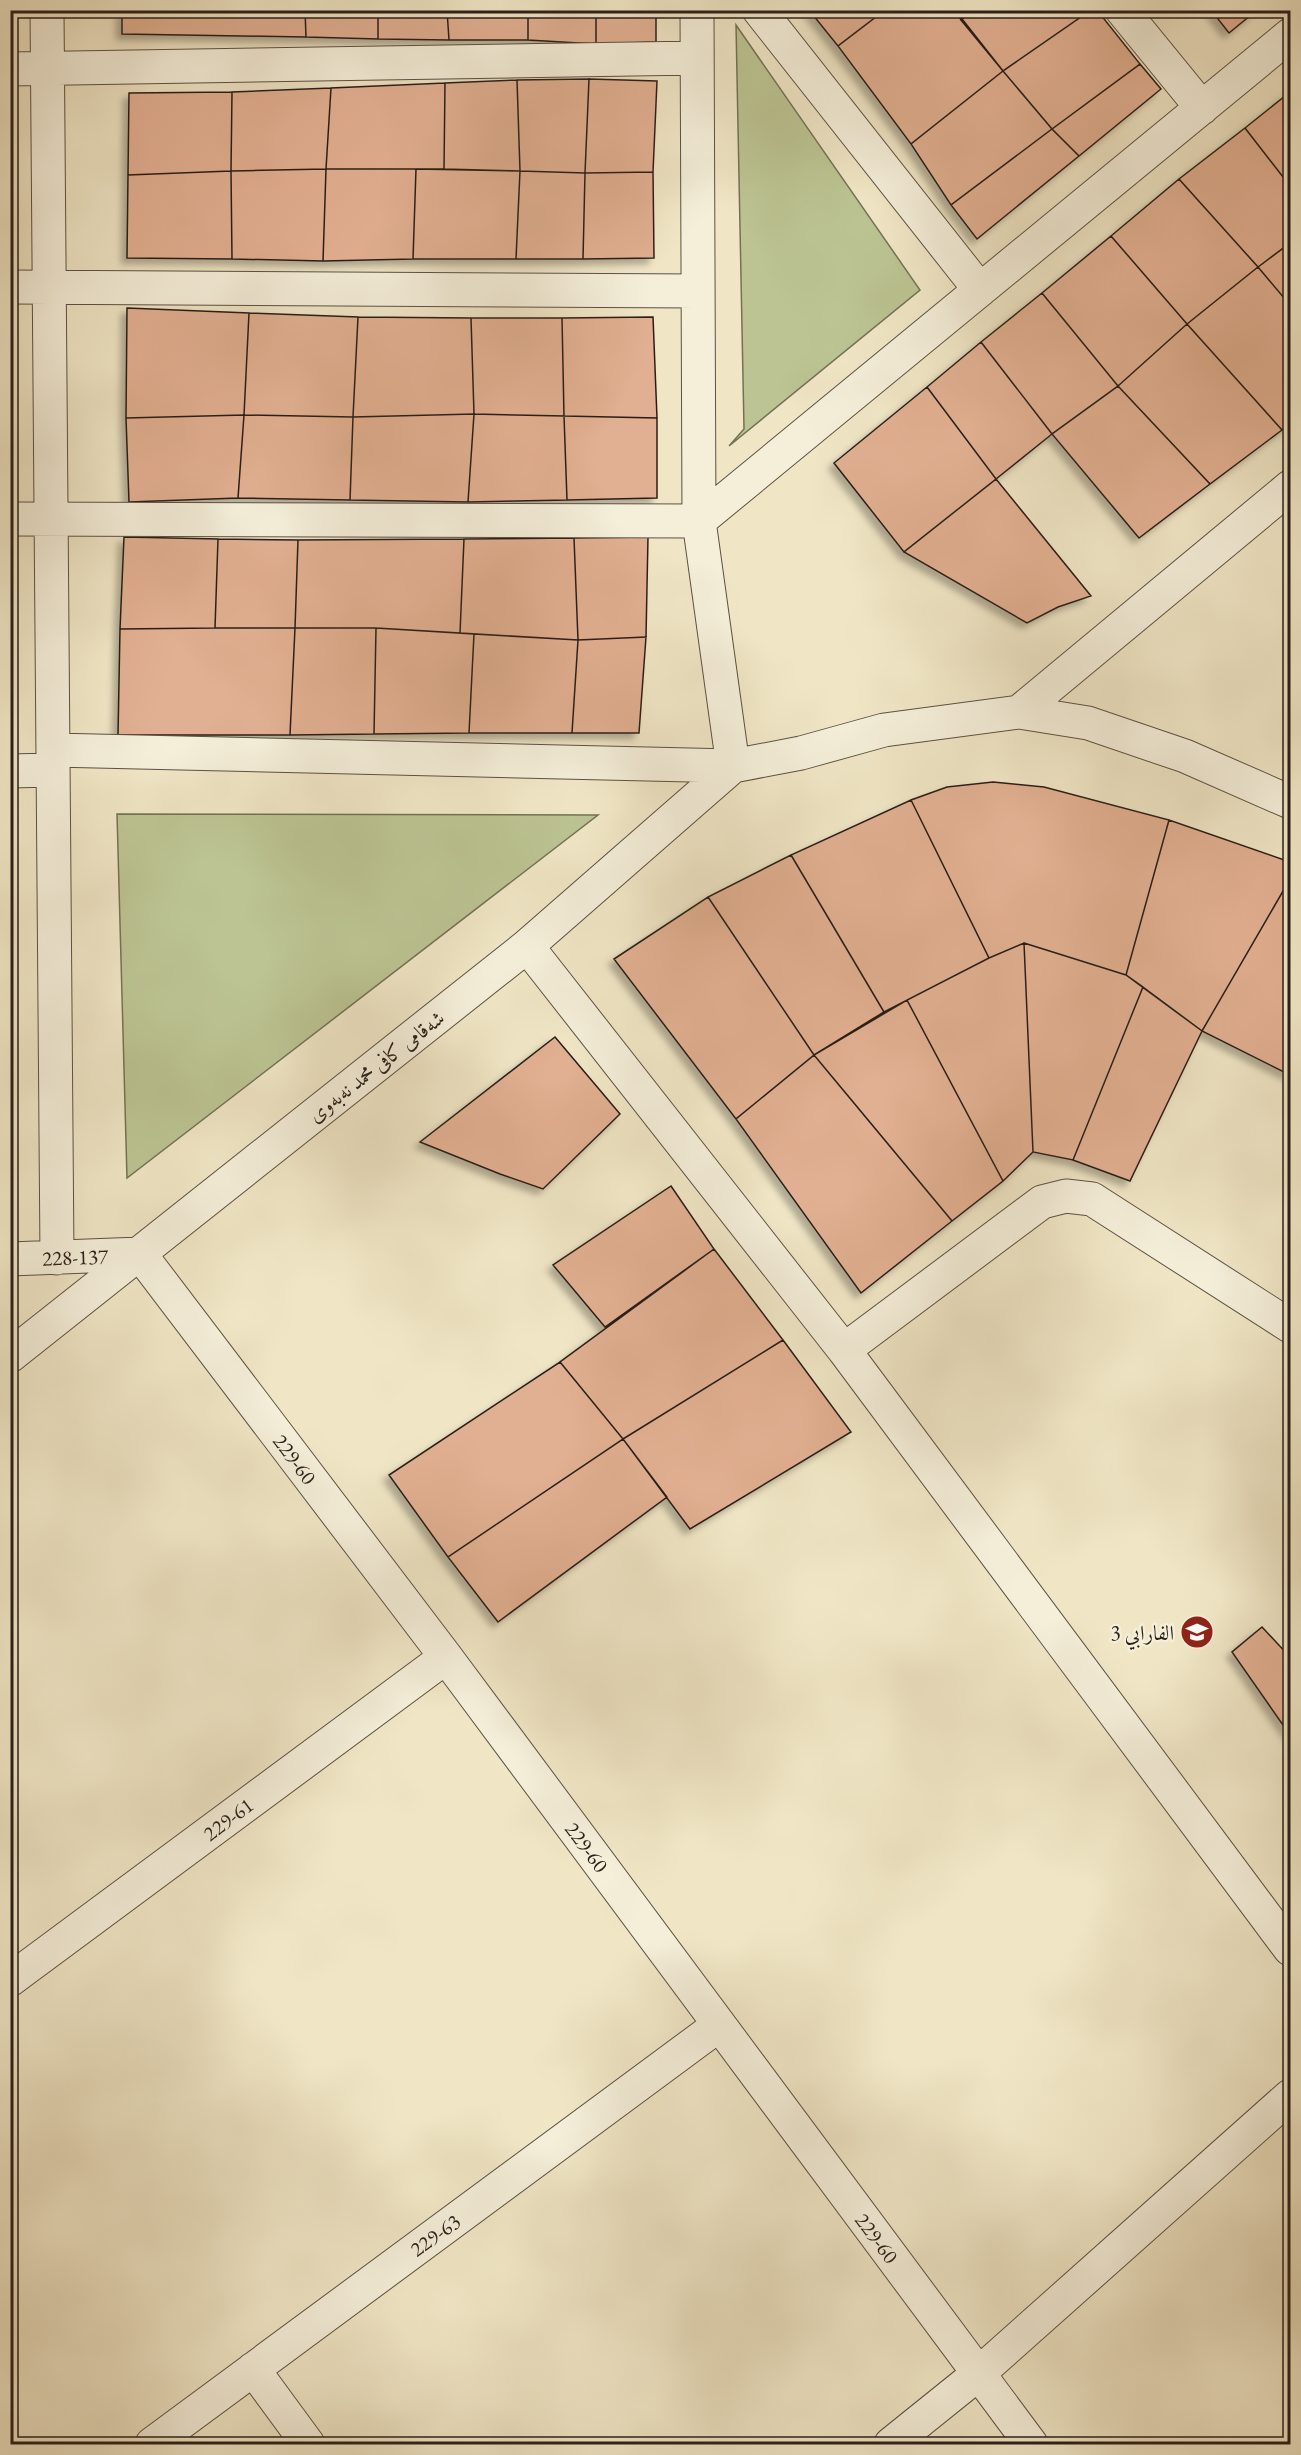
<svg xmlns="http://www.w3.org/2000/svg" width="1301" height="2455" viewBox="0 0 1301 2455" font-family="'EB Garamond',Amiri,serif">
<defs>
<filter id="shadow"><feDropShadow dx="-5.5" dy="5.5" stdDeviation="3" flood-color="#0004"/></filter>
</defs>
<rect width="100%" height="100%" fill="#f0e6c6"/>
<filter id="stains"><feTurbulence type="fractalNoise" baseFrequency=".00333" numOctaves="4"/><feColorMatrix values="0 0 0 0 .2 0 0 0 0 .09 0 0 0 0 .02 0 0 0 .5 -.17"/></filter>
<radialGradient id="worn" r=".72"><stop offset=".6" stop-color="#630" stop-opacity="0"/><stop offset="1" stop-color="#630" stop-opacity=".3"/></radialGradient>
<path fill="#bcc493" stroke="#737256" stroke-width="1.5" d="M736,25L920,290L729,446L744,429Z
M117,814L598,815L127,1178Z"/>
<path fill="#e1af91" stroke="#2a1f19" stroke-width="1.5" filter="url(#shadow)" d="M122,10H305L306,37L122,34Z
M305,10H378V39L306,37Z
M378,10H447L449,40L378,39Z
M447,10H528V40H449Z
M528,10H596V44L528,40Z
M596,10H656V42L596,44Z
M809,10H885L838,46Z
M885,10H955L1003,71L911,144L838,46Z
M955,10H974L961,20Z
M974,10H1091L1003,71L961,20Z
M1091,10H1097L1140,64L1052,129L1003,71Z
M1211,10H1257L1229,33Z
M1140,64L1161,89L1079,156L1052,129Z
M1003,71L1052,129L951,205L911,144Z
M589,79L657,81L653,172L585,173Z
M589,79L585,173L520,171L517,80Z
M517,80L520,171L444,169L445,83Z
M445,83L444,169H326L331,88Z
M331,88L326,169L231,171L232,92Z
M232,92L231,171L128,175L129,93Z
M1290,92V186L1245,128Z
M1245,128L1290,186V243L1258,267L1179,179Z
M1052,129L1079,156L977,239L951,205Z
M326,169H416L413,259L323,261Z
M326,169L323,261L232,259L231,171Z
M416,169L520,171L516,259H413Z
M231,171L232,259L127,258L128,175Z
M520,171L585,173L583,259H516Z
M653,172L654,258L583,259L585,173Z
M1179,179L1258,267L1187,324L1111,236Z
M1111,236L1187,324L1118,386L1042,293Z
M1290,243V305L1258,267Z
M1258,267L1290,305V423L1282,430L1187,324Z
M1042,293L1118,386L1052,434L981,342Z
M127,308L249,313L244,415L126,418Z
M249,313L358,317L353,417L244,415Z
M358,317L471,318L474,414L353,417Z
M653,317L657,418L564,416L562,318Z
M471,318H562L564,416L474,414Z
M1187,324L1282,430L1210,484L1118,386Z
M981,342L1052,434L996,479L927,387Z
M1118,386L1210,484L1139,538L1052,434Z
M927,387L996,479L904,552L834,463Z
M474,414L468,502L350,500L353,417Z
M474,414L564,416L567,500L468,502Z
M244,415L238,498L129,502L126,418Z
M244,415L353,417L350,500L238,498Z
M564,416L657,418V498L567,500Z
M996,479L1091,596L1058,607L1027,623L904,552Z
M124,537L218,539L215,628L120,629Z
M648,537L646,637L578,640L574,538Z
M574,538L578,640L460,633L464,539Z
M218,539L298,540L295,628H215Z
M464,539L460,633L376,628H295L298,540Z
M215,628H295L290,735H118L120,629Z
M295,628H376L374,734L290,735Z
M376,628L474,634L469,733L374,734Z
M474,634L578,640L572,733H469Z
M646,637L639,733H572L578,640Z
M993,782L1044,787L1169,820L1126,975L1024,943L989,958L911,800L947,787Z
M911,800L989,958L884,1012L791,855Z
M1169,820L1290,862V879L1202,1031L1126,975Z
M791,855L884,1012L814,1055L708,897Z
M1290,879V1075L1202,1031Z
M708,897L814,1055L736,1119L614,959Z
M1024,943L1126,975L1143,987L1073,1160L1033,1152Z
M1024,943L1033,1152L1003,1181L907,1000L989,958Z
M1143,987L1202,1031L1130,1181L1073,1160Z
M907,1000L1003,1181L952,1221L814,1055Z
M555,1037L620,1114L543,1189L500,1174L420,1142Z
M814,1055L952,1221L861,1293L736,1119Z
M671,1186L714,1249L605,1327L553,1265Z
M714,1249L783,1340L623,1439L560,1362Z
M783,1340L851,1432L690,1529L623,1439Z
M560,1362L623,1439L448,1557L389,1475Z
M623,1439L667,1497L498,1622L448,1557Z
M1262,1627L1290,1657V1735L1232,1652Z"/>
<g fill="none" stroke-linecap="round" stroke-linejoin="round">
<g stroke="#5c5144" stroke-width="35">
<path id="minor" d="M47,10L57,1258
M697,10L699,521L733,766
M759,10L980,290
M1122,10L1202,108
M10,69L697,58
M10,287L698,291
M10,519L699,521L1290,35
M1019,712L1290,487
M53,750L733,766L801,753L884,730L1019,712L1088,723L1185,756L1290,802
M10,771L53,770
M527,946L844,1350L1290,1949
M10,1259L140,1254L446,1657L1031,2444
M844,1350L1042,1202L1066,1196L1092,1199L1290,1326
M10,1356L527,946L733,766
M10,1980L446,1657
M253,2369L308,2444
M152,2444L719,2025
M891,2444L978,2374L1290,2096"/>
</g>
<use href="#minor" stroke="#f5efda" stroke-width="33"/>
</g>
<defs>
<g id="school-disc" transform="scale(1.725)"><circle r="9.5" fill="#8f2418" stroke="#f5efda"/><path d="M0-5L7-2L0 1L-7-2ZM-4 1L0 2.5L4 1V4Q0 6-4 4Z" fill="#fff"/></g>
</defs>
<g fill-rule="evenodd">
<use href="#school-disc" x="1197" y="1632"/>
</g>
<g text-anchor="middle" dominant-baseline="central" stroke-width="4.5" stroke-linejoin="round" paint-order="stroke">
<g font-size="21" fill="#2a1f19" stroke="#f5efda">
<text transform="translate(376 1066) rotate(-38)">شەقامی کافی محمد نەبەوی</text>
<text transform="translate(75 1257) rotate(-2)">228-137</text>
<text transform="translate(295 1459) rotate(53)">229-60</text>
<text transform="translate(228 1819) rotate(-37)">229-61</text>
<text transform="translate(587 1847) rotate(53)">229-60</text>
<text transform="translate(435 2235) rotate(-36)">229-63</text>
<text transform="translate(877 2238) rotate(53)">229-60</text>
</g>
<g font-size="21" fill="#2a1f19" stroke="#f5efda" text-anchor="end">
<text x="1174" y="1632">الفارابي 3</text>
</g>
</g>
<rect width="1301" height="2455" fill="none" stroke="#f0e6c6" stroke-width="36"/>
<rect x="12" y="12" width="1277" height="2431" fill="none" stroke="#2a1f19" stroke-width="3"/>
<rect x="18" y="18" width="1265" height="2419" fill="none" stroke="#2a1f19" stroke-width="1.5"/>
<rect width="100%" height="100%" filter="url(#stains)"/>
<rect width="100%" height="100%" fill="url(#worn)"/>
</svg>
